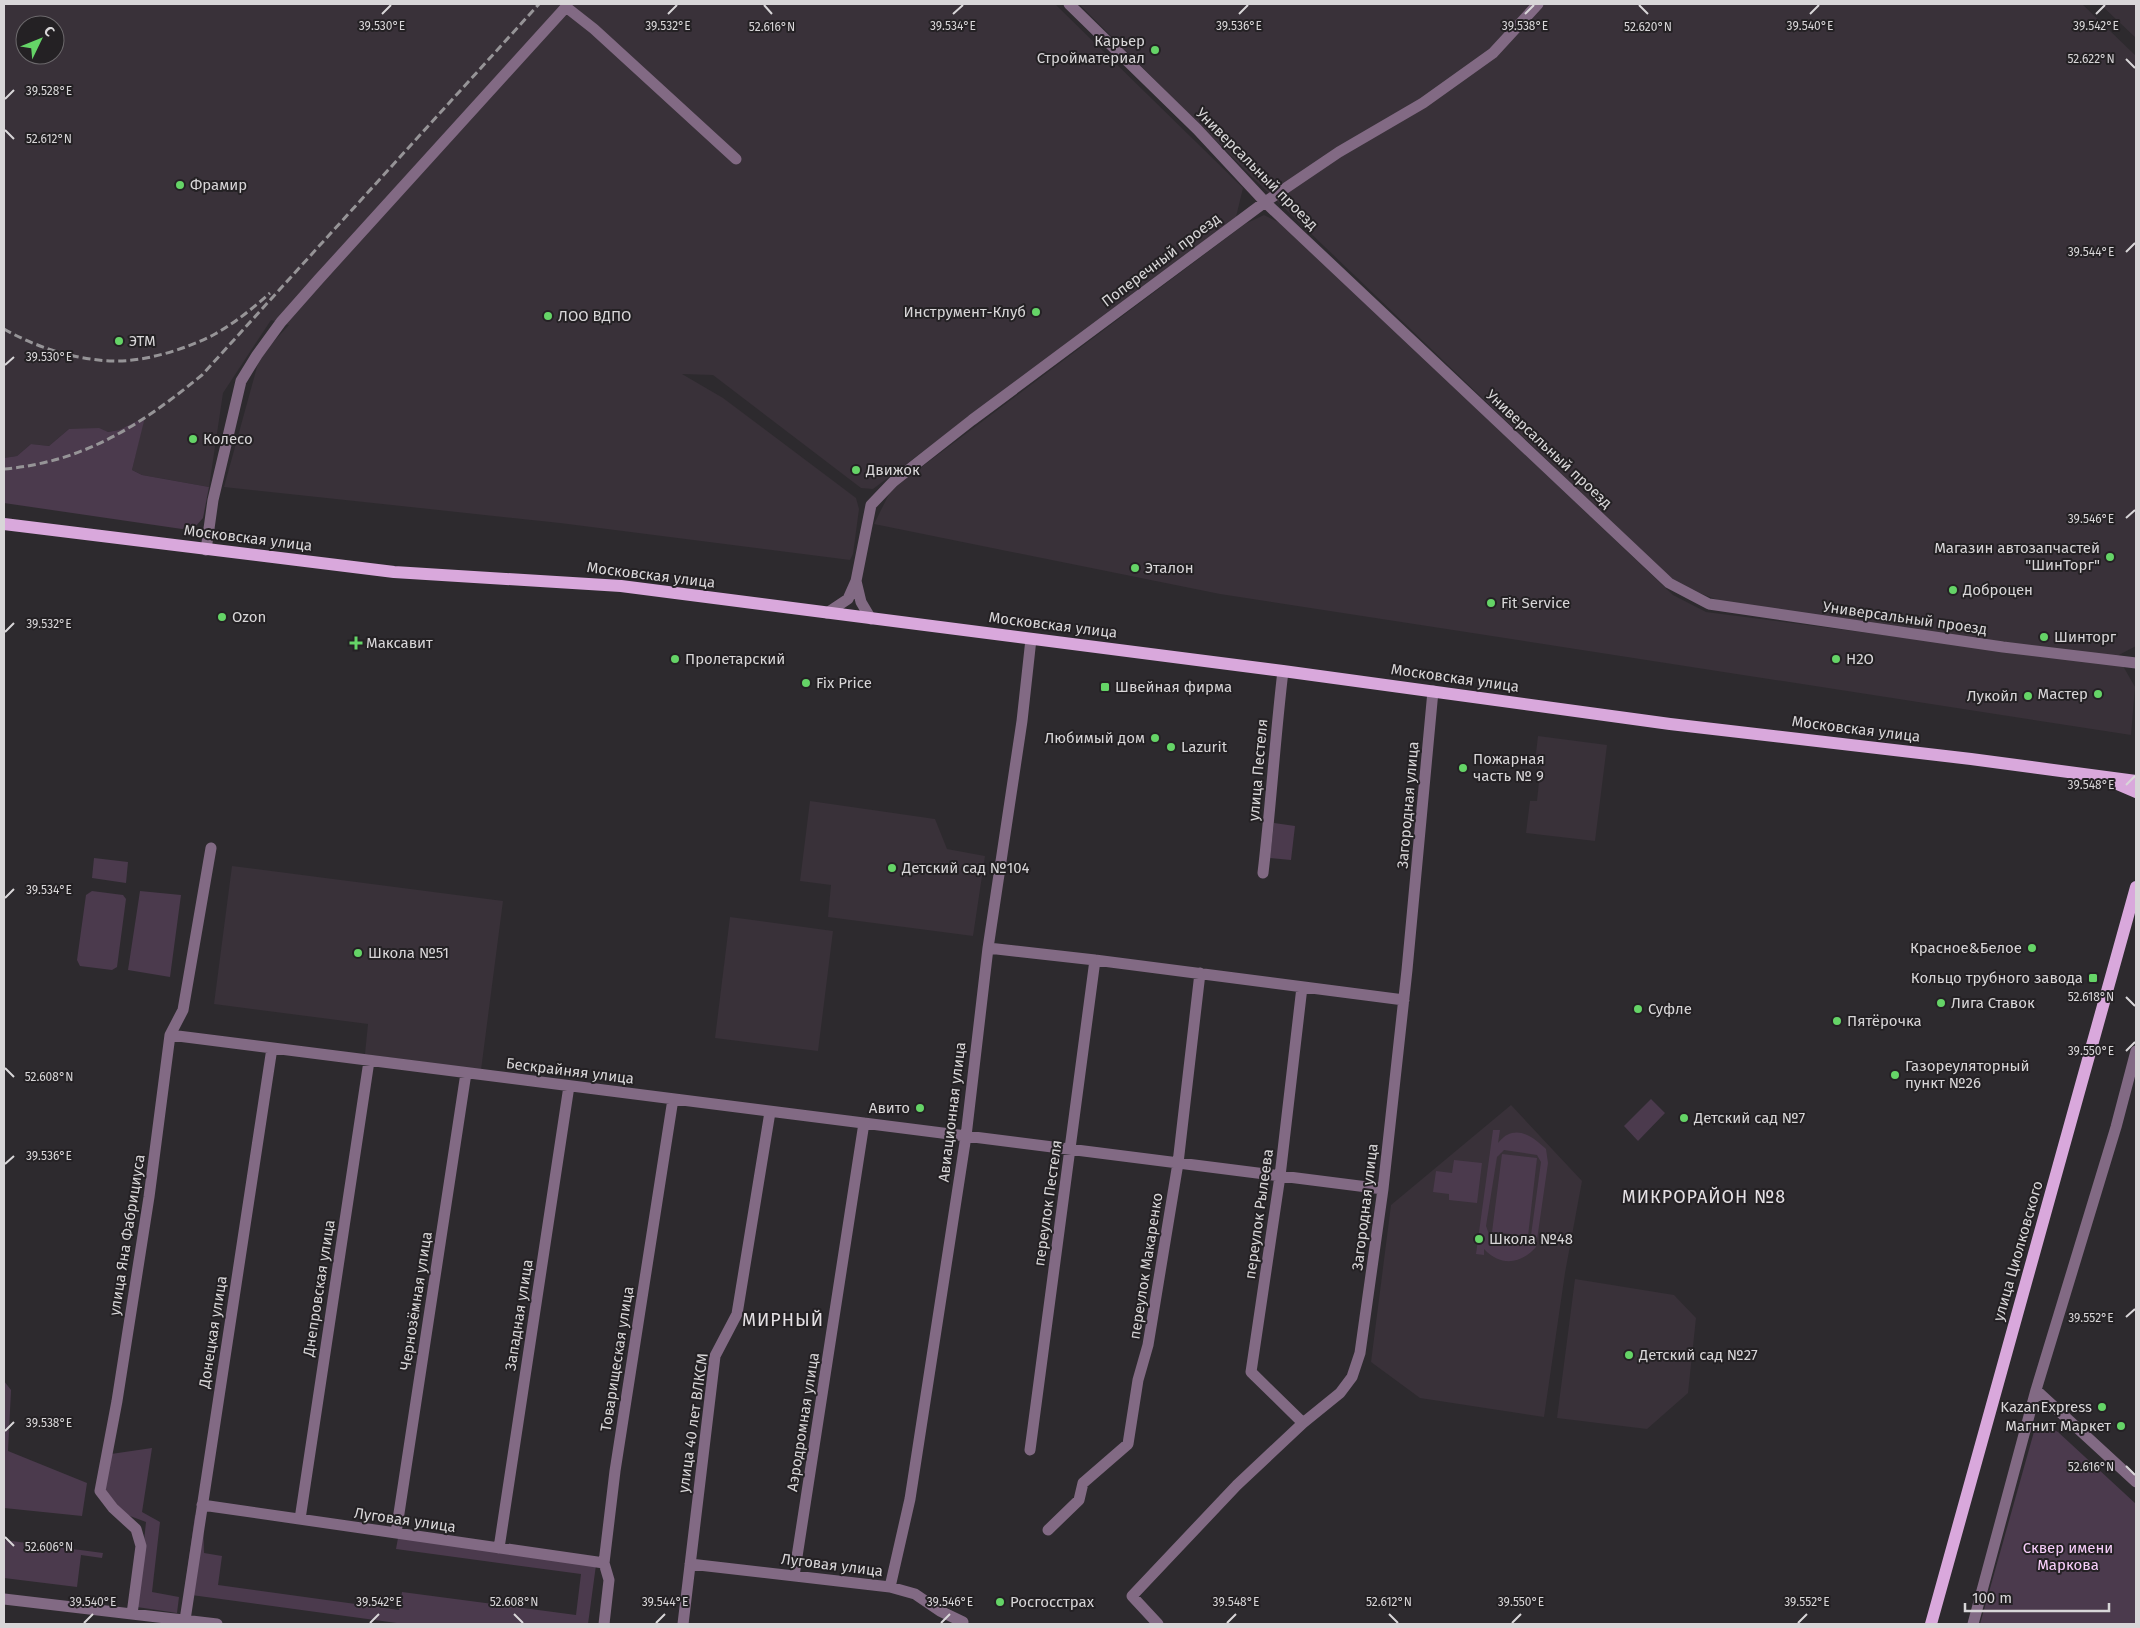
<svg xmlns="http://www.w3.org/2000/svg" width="2140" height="1628" viewBox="0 0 2140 1628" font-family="'Fira Sans',sans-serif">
<rect width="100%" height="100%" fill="#2d2a2e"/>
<path fill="#393139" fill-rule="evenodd" d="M4,4H1055L1243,188L1236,217L873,489L861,488L713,375L682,374L723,398L856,498L859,509L853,554L850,560L560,523L224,487L260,356L289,325L271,320L223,393L209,487L142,475L132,470L144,418L119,430L108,432L69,429L49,446L31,444L17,456L4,458ZM25,25H55V55H25Z
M1079,4H2082L2136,56V646L2115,657L1731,605L1689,589L1671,579L1252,177Z
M2100,4H2136V38Z
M1264,215L1284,225L1673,595L1706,612L2123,666L2135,687L2131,735L1220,594L874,524L891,490L1245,224Z
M1538,736L1607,745L1595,841L1526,833L1530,801H1537L1541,763L1535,762Z
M810,801L935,819L947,849L985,856L973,936L828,917L831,885L800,881Z
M232,866L503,901L481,1070L365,1054L368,1024L214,1004Z
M730,917L833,931L818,1051L715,1038Z
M1511,1105L1582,1181L1565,1273L1544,1417L1420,1398L1371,1362L1391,1205Z
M1575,1279L1674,1295L1696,1318L1688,1393L1647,1429L1557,1418Z"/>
<path fill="#4b3a4d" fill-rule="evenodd" d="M145,417L132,470L142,475L209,487L203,518L195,527L182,529L4,503V458L17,456L31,444L49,446L69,429L99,428L108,432L119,430Z
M1274,823L1295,826L1291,860L1270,858Z
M94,858L128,862L126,883L92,878Z
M92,891L123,895L126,899L117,967L112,970L80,966L77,960L86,895Z
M140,891L181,895L170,977L128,970Z
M1651,1099L1665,1113L1638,1141L1624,1126Z
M1493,1130H1500L1498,1143C1500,1141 1504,1136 1507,1135C1522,1127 1536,1140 1546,1149L1548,1163L1536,1247C1521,1264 1501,1267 1484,1249V1255L1476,1254ZM1504,1150L1537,1155L1541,1162L1531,1235L1525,1242L1490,1237L1486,1226L1497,1157Z
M1502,1154L1537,1158L1528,1236L1492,1232Z
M1454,1160L1482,1163L1477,1203L1449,1200V1194L1433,1192L1436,1171L1452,1173Z
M4,1381L11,1390L8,1451L87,1483L82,1516L4,1508Z
M2037,1421L2058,1432L2136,1504V1624H1980Z
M152,1448L142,1512L160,1522L152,1592L179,1597L177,1613L137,1607L146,1522L122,1513L105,1490L111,1454Z
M195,1515L203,1517L204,1553L222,1556L218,1585L399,1610L402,1592L576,1615L581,1574L396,1549L398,1538L596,1565L588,1624H404L184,1594Z
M4,1540L103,1553L102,1558L81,1555L77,1587L4,1578Z"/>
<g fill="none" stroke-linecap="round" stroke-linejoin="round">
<path stroke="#826a84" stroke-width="11" d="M1069,4L1197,129L1265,202L1669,583L1709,604L2003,647L2136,663
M206,550L213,500L241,381L257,355L281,322L319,279L566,7L594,29L736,159
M856,581L861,602L871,619
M827,613L848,599L856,581L871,505L893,482L972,420L1265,202L1339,152L1423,103L1493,53L1538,4
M1263,873C1271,805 1275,738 1283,671
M988,948L1095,960L1404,1000
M1302,987L1280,1176L1251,1372L1303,1423
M170,1035L1383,1189
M2036,1390L2136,1482
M1030,1450L1095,960
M202,1505L604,1563
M300,1519L369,1061
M1048,1530L1079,1500L1083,1483L1128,1444L1138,1380L1148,1345L1178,1163L1200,973
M396,1533L466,1073
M499,1548L569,1086
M690,1564L890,1587L915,1594L940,1611L963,1622
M794,1576L864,1123
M890,1587L910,1499L966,1136L988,948L1022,721L1031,639
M4,1599L217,1624
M132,1614L141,1546L136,1529L113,1508L100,1491L117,1401L149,1197L170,1035L183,1010L211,848
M185,1620L272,1048
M604,1624L609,1580L604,1563L615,1471L673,1099
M683,1624L715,1356L737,1314L770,1112
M1158,1624L1132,1596L1237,1485L1303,1423L1340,1393L1352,1377L1360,1353L1383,1189L1407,970L1433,691
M1973,1624L2036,1390L2116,1127L2136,1051"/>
<path stroke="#d9a8dc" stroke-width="12" d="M4,524L394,572L621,586L1283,671L1670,724L1971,759L2136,781
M2115,783L2136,792
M1931,1624L2136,887"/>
<path stroke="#969497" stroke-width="3" stroke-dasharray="8 4" stroke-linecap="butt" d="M4,329C35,347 76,360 113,361C144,362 187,349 215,334C235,323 253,308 270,293
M4,469C84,462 141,425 202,375L539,4"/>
</g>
<path fill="none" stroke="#d8d6d8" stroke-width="2" d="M764,5L772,14M1639,5L1648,14M382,14L391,5M668,14L677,5M953,14L963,5M1239,14L1248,5M1525,14L1534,5M1810,14L1819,5M2096,14L2105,5M2126,59L2135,68M5,99L14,90M5,130L14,139M2126,252L2135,243M5,365L14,357M2126,518L2135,510M5,632L14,623M2126,785L2135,776M5,898L14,889M2126,997L2135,1006M2126,1051L2135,1042M5,1068L14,1077M5,1164L14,1156M2126,1317L2135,1309M5,1431L14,1422M2126,1466L2135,1475M5,1537L14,1546M514,1614L523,1623M1389,1614L1398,1623M84,1623L93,1614M370,1623L379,1614M656,1623L665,1614M941,1623L950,1614M1227,1623L1236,1614M1512,1623L1521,1614M1798,1623L1807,1614"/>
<g fill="#65d467" stroke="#242124" stroke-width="2">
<circle cx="1155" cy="50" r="5"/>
<circle cx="180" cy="185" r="5"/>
<circle cx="1036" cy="312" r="5"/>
<circle cx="548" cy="316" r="5"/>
<circle cx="119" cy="341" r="5"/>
<circle cx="193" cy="439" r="5"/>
<circle cx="856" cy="470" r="5"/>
<circle cx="2110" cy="557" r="5"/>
<circle cx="1135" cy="568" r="5"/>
<circle cx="1953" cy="590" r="5"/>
<circle cx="1491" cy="603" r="5"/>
<circle cx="222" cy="617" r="5"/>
<circle cx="2044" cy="637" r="5"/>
<path d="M353.5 635.5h5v5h5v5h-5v5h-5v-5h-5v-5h5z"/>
<circle cx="675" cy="659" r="5"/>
<circle cx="1836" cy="659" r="5"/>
<circle cx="806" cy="683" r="5"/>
<rect x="1100" y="682" width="10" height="10" rx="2.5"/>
<circle cx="2098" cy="694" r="5"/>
<circle cx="2028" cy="696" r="5"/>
<circle cx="1155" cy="738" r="5"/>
<circle cx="1171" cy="747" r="5"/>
<circle cx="1463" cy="768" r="5"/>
<circle cx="892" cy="868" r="5"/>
<circle cx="2032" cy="948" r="5"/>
<circle cx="358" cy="953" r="5"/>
<rect x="2088" y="973" width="10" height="10" rx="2.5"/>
<circle cx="1941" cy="1003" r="5"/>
<circle cx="1638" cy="1009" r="5"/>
<circle cx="1837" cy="1021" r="5"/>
<circle cx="1895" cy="1075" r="5"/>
<circle cx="920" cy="1108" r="5"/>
<circle cx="1684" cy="1118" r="5"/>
<circle cx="1479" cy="1239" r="5"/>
<circle cx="1629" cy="1355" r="5"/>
<circle cx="2102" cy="1407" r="5"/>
<circle cx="2121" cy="1426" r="5"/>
<circle cx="1000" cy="1602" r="5"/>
</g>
<g text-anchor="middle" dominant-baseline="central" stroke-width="4" stroke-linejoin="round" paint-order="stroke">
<g font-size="15" fill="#d8d6d8" stroke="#242124" text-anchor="start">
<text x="1145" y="41" text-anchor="end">Карьер<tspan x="1145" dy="17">Стройматериал</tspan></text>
<text x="190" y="185">Фрамир</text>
<text x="1026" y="312" text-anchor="end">Инструмент-Клуб</text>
<text x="558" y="316">ЛОО ВДПО</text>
<text x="129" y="341">ЭТМ</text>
<text x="203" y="439">Колесо</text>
<text x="866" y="470">Движок</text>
<text x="2100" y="548" text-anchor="end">Магазин автозапчастей<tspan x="2100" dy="17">"ШинТорг"</tspan></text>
<text x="1145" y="568">Эталон</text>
<text x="1963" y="590">Доброцен</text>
<text x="1501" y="603">Fit Service</text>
<text x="232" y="617">Ozon</text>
<text x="2054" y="637">Шинторг</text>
<text x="366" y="643">Максавит</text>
<text x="685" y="659">Пролетарский</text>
<text x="1846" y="659">Н2О</text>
<text x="816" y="683">Fix Price</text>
<text x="1115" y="687">Швейная фирма</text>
<text x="2088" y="694" text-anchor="end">Мастер</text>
<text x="2018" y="696" text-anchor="end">Лукойл</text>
<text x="1145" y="738" text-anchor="end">Любимый дом</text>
<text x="1181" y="747">Lazurit</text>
<text x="1473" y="759">Пожарная<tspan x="1473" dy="17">часть № 9</tspan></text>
<text x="902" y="868">Детский сад №104</text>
<text x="2022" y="948" text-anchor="end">Красное&amp;Белое</text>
<text x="368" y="953">Школа №51</text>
<text x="2083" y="978" text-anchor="end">Кольцо трубного завода</text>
<text x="1951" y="1003">Лига Ставок</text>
<text x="1648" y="1009">Суфле</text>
<text x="1847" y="1021">Пятёрочка</text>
<text x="1905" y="1066">Газореуляторный<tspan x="1905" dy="17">пункт №26</tspan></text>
<text x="910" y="1108" text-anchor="end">Авито</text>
<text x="1694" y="1118">Детский сад №7</text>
<text x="1489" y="1239">Школа №48</text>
<text x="1639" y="1355">Детский сад №27</text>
<text x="2092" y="1407" text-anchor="end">KazanExpress</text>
<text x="2111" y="1426" text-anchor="end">Магнит Маркет</text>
<text x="1010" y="1602">Росгосстрах</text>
</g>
<g font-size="15" fill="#d8d6d8" stroke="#242124">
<text transform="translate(1257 169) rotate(45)">Универсальный проезд</text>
<text transform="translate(1161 260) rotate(-37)">Поперечный проезд</text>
<text transform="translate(1549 449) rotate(43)">Универсальный проезд</text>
<text transform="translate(248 538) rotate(7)">Московская улица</text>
<text transform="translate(651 575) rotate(7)">Московская улица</text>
<text transform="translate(1905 618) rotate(8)">Универсальный проезд</text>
<text transform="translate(1053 625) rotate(7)">Московская улица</text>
<text transform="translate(1455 678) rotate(8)">Московская улица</text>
<text transform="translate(1856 729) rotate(7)">Московская улица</text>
<text transform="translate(1258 770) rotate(-85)">улица Пестеля</text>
<text transform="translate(1408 805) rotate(-85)">Загородная улица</text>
<text transform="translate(570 1071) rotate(7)">Бескрайняя улица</text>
<text transform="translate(952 1112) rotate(-83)">Авиационная улица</text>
<text transform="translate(1048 1203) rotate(-82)">переулок Пестеля</text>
<text transform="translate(1365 1207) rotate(-83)">Загородная улица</text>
<text transform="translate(1259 1214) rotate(-82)">переулок Рылеева</text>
<text transform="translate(127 1235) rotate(-81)">улица Яна Фабрициуса</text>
<text transform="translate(2018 1251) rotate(-74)">улица Циолковского</text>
<text transform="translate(1146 1266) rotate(-81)">переулок Макаренко</text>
<text transform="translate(319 1288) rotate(-81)">Днепровская улица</text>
<text transform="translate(416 1301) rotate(-81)">Чернозёмная улица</text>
<text transform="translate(519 1315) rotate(-81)">Западная улица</text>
<text transform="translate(213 1332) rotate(-81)">Донецкая улица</text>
<text transform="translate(617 1359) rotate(-81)">Товарищеская улица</text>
<text transform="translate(803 1422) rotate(-81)">Аэродромная улица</text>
<text transform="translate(693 1423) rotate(-82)">улица 40 лет ВЛКСМ</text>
<text transform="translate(405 1520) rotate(8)">Луговая улица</text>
<text transform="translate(832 1565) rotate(7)">Луговая улица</text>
</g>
<g font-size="15" fill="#f8cefb" stroke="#242124">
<text x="2068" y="1548">Сквер имени<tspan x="2068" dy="17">Маркова</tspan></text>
</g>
<g font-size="18" letter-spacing="1" fill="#e5e1e5" stroke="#242124">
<text x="1704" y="1197">МИКРОРАЙОН №8</text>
<text x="783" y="1320">МИРНЫЙ</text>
</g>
</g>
<g font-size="12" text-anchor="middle" fill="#d8d6d8" stroke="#242124" stroke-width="4" stroke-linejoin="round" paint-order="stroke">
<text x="1239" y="30">39.536°E</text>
<text x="382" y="30">39.530°E</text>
<text x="668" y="30">39.532°E</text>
<text x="953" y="30">39.534°E</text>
<text x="1525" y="30">39.538°E</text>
<text x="1810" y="30">39.540°E</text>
<text x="2096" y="30">39.542°E</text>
<text x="772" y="31">52.616°N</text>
<text x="1648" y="31">52.620°N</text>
<text x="2091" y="63">52.622°N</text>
<text x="49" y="95">39.528°E</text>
<text x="49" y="143">52.612°N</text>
<text x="2091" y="256">39.544°E</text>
<text x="49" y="361">39.530°E</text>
<text x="2091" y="523">39.546°E</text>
<text x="49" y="628">39.532°E</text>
<text x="2091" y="789">39.548°E</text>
<text x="49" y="894">39.534°E</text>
<text x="2091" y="1001">52.618°N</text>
<text x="2091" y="1055">39.550°E</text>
<text x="49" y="1081">52.608°N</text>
<text x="49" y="1160">39.536°E</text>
<text x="2091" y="1322">39.552°E</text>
<text x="49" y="1427">39.538°E</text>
<text x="2091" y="1471">52.616°N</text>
<text x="49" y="1551">52.606°N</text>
<text x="514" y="1606">52.608°N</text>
<text x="1389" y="1606">52.612°N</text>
<text x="93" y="1606">39.540°E</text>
<text x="379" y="1606">39.542°E</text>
<text x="665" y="1606">39.544°E</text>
<text x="950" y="1606">39.546°E</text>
<text x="1236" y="1606">39.548°E</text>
<text x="1521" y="1606">39.550°E</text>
<text x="1807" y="1606">39.552°E</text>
</g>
<rect width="2140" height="1628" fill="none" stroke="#d8d6d8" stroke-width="10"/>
<g transform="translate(40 40) rotate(47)"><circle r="24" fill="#242124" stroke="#6c696c"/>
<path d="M0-4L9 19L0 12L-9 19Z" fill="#65d467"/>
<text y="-8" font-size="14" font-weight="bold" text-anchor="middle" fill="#d8d6d8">С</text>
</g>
<path d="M1965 1603v8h144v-8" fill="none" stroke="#d8d6d8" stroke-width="2.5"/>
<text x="1972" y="1603" font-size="15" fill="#d8d6d8" stroke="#242124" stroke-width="4" paint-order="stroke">100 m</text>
</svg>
